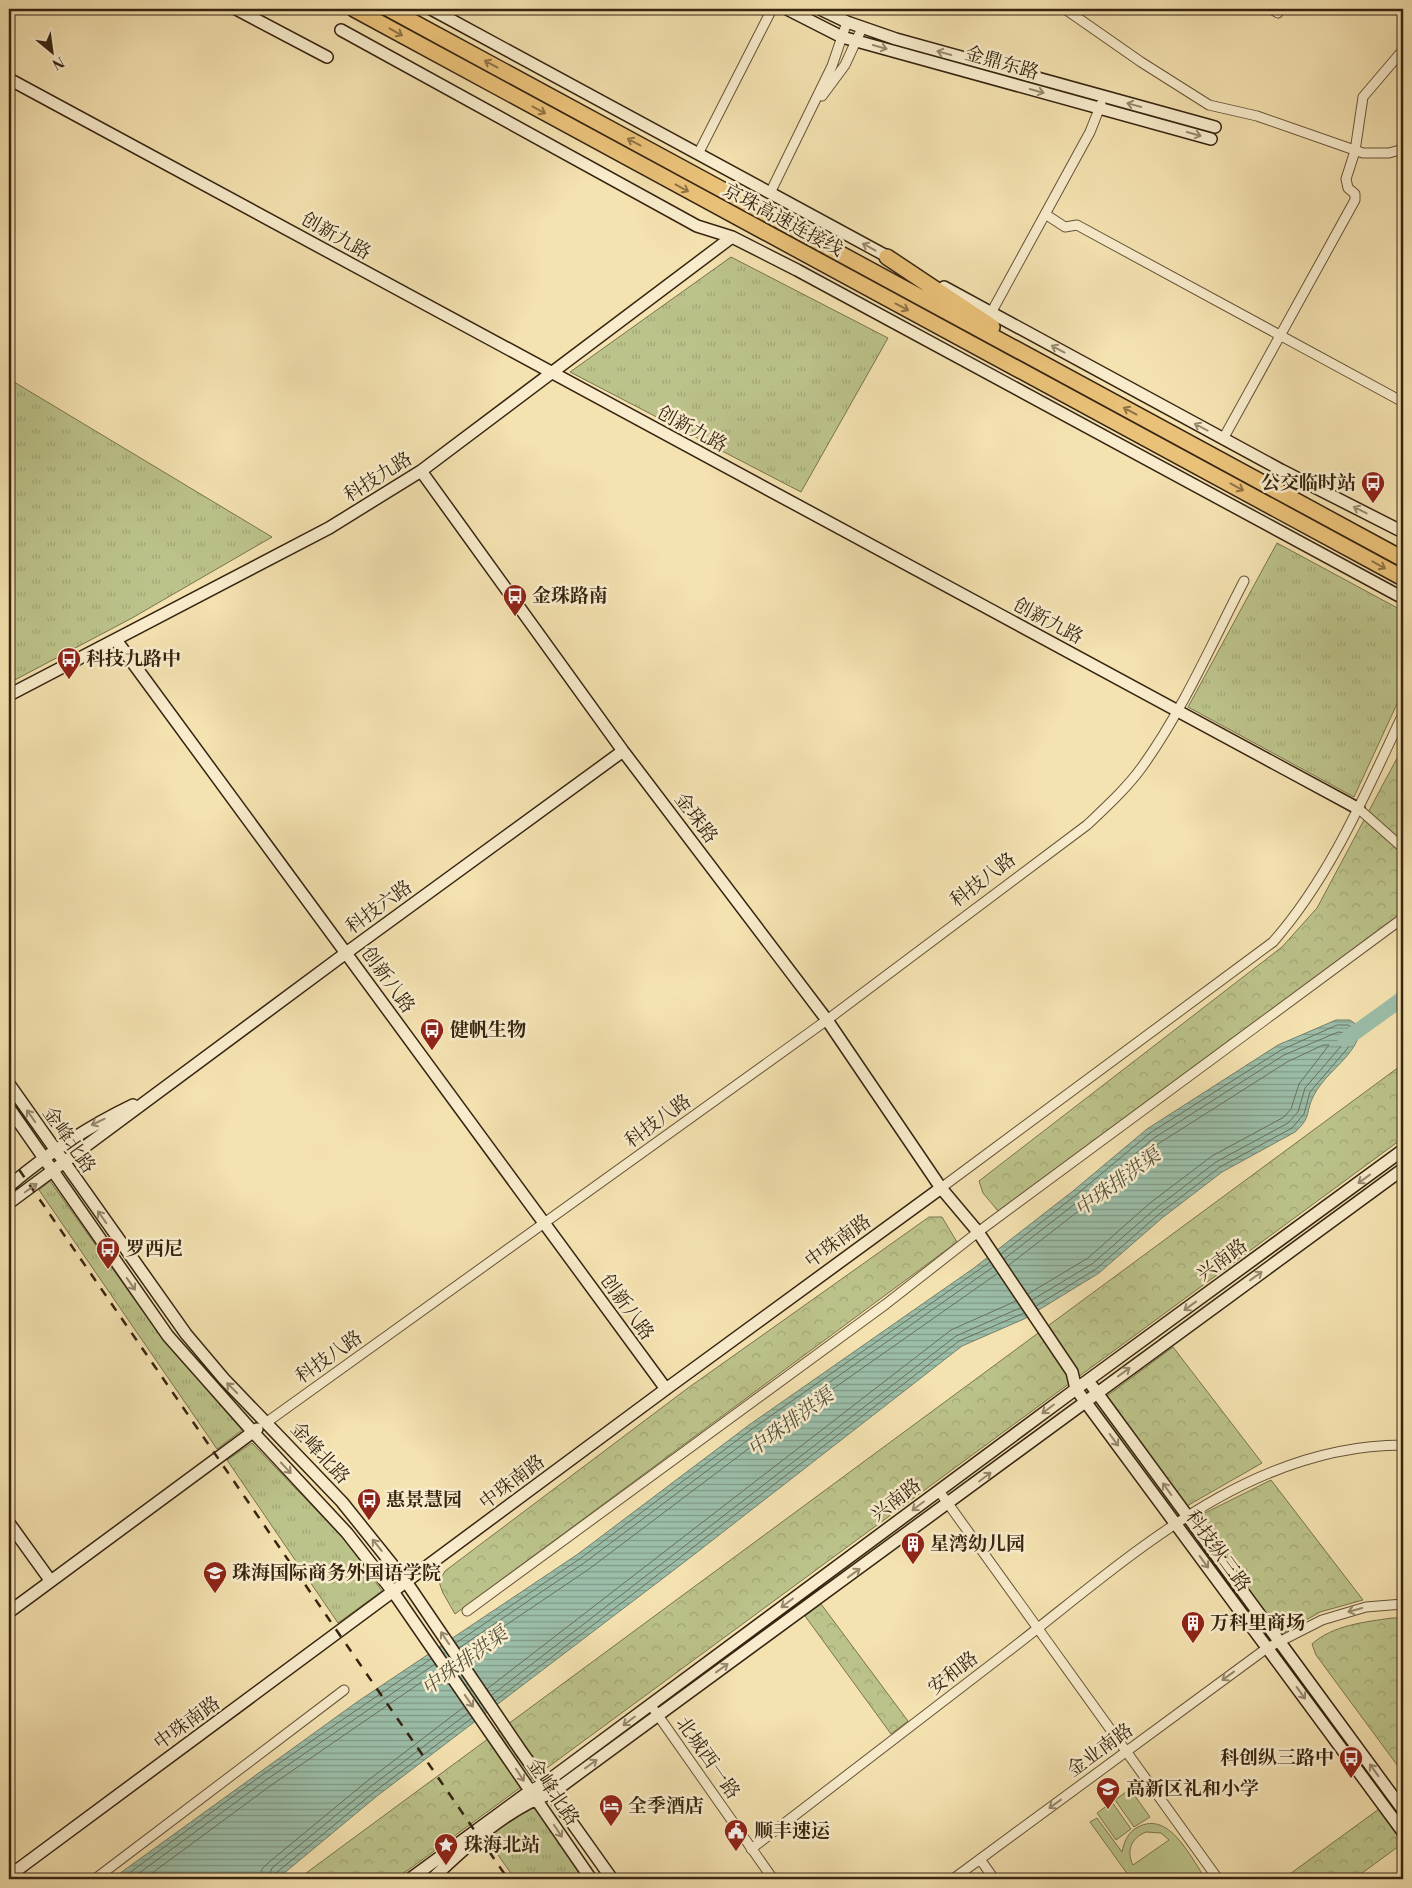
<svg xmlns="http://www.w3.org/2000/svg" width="1412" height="1888" viewBox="0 0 1412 1888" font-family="'Libre Bodoni','Noto Serif SC',serif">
<defs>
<pattern id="grass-tufts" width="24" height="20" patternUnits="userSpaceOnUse" patternTransform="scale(1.25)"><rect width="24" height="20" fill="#bcc38a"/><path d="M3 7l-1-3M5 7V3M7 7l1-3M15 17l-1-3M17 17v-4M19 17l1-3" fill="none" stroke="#a2a776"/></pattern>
<pattern id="forest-crowns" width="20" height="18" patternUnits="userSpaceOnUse" patternTransform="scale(1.25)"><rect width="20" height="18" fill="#bcc38a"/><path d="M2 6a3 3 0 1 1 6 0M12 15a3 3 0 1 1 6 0" fill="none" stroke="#a2a776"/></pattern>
<pattern id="water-rules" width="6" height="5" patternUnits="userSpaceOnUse" patternTransform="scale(1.25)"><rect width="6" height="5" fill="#9cbea9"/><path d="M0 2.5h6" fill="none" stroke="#809a88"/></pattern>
</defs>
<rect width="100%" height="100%" fill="#f4e2b0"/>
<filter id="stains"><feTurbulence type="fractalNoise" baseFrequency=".004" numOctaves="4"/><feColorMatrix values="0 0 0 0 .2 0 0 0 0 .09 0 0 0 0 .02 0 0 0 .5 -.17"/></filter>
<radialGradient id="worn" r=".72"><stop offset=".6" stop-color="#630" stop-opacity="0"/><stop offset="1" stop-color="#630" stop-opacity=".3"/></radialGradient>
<path fill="url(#grass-tufts)" stroke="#79744d" d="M731,257L888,338L801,492L570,372Z
M9,379L272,537L132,618L9,683Z
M1277,543L1403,611V691L1354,797L1188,707Z
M50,1181L162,1338L242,1430L217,1449L39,1190Z
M252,1443L345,1540L382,1591L338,1623L227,1460Z
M535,1805L585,1879H515L486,1838Z"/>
<path fill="url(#forest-crowns)" stroke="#79744d" d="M1403,747V913L998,1211L983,1193L979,1181L1282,947L1317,908Z
M1403,1064V1138L396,1879H298Z
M929,1217H942L957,1242L455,1614L443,1593L439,1582L445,1571L688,1388Z
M1173,1347L1262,1463L1187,1506L1107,1396Z
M1271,1480L1363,1600L1320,1612L1280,1635L1197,1517Z
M821,1604L908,1721L891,1734L805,1616Z
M1392,1618H1403V1773L1316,1655L1312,1644C1333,1625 1365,1622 1392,1618Z
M1379,1809L1403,1843L1354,1879H1283Z"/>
<path fill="#bcc38a" stroke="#79744d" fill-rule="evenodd" d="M1130,1789L1150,1817L1134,1827L1115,1800Z
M1112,1802L1131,1829L1116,1840L1097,1813Z
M1097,1818L1122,1852C1124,1842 1128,1832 1138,1827C1170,1810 1191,1859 1206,1879H1131L1090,1822ZM1146,1832L1161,1833L1169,1840L1133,1865C1126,1851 1131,1838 1146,1832Z"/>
<path fill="url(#water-rules)" stroke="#73806c" d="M1336,1020H1350L1361,1028C1356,1057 1327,1070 1314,1095C1305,1112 1312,1117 1295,1132L1222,1172L1162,1218L1099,1273L1024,1319L962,1346L687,1560L377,1796L277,1879H112L357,1702L578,1554L749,1425L974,1268L1073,1191L1147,1129L1278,1045Z"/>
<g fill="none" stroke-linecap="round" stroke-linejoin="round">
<path stroke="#69715c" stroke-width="1" d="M1001,1254L1076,1195L1150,1133L1281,1050L1337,1025H1348L1355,1030L1354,1038L1347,1049L1310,1092L1304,1114L1292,1128L1220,1167L1159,1214L1096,1269L1036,1306
M1004,1259L1080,1200L1154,1138L1284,1055L1338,1032L1348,1033L1342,1045L1305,1088L1298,1112L1288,1123L1216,1162L1155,1209L1092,1264L1032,1300
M1009,1265L1085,1206L1158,1144L1287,1062L1323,1045H1329L1299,1084L1291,1109L1284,1117L1212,1156L1150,1203L1088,1258L1028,1294
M456,1643L581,1558L752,1429L990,1262
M459,1648L584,1563L756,1434L993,1267
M463,1654L589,1569L760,1440L998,1273
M487,1689L951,1330L1016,1301
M492,1695L956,1336L1020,1308
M495,1701L959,1341L1024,1313
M121,1879L262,1775L431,1659
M131,1879L266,1780L435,1664
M144,1879L270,1786L439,1670
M260,1879L262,1869L268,1863L366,1782L464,1707
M268,1879L272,1868L370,1787L468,1713
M274,1879L276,1873L374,1792L472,1718"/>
<path stroke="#9cbea9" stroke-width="15" d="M1345,1040L1403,998"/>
<g stroke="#665438" stroke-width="11">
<path id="street" d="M1065,9L1141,62L1209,105L1257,116L1363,153H1389L1403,149
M1271,9L1278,13
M822,96L845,65L862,28
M698,154L772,9
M770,193L832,66L847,22
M1045,214L1065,227L1077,225L1403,402
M991,313L1090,132L1101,104
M1223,439L1355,200V194L1348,188L1346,179L1355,151L1363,97L1403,50
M1359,809L1403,848
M941,1188L1273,942C1331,876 1366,792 1403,714
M267,1422L827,1020L1087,825C1106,807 1126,789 1142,767C1183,710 1212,643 1244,581
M939,1491L1218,1879
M467,1611L886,1304L978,1232L1403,918
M650,1704L773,1879
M751,1849C836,1783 921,1718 1006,1653C1125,1562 1244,1445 1403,1445
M980,1859L994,1879
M95,1879L344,1690
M953,1879L1267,1648L1322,1620L1366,1607L1403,1604"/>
</g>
<g stroke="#362410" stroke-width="14">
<path id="secondary" d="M236,9L327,57
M431,9L892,259
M787,9L842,37L1211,139
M820,9L847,22L896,39L1215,127
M341,30L697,226L732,237L797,270L1403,598
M9,79L1359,809
M944,287L1281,470L1403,532
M421,471L623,751L827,1020L941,1188L978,1232L1072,1372L1076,1389L1403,1832
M116,640L666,1389
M9,695L329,528L421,471L732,237
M9,1084L186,1334L224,1379L342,1502L407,1583L521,1751L612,1879
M9,1108L168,1336L253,1432L347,1533L394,1593L591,1879
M9,1186C48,1153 87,1127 133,1105
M9,1203L346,953L623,751
M1092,1386L1403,1810
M9,1523L50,1580
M9,1612L257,1429
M9,1876L666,1389L941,1188
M410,1879L530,1791L545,1783L1076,1389L1403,1150
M432,1879C464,1848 509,1807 552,1793L1403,1169"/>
</g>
<g stroke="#362410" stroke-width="18">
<path id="highway" d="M354,9L1403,578
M389,9L1403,559
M887,257L992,327"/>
</g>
<use href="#street" stroke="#f8eccc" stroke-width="9"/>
<use href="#secondary" stroke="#f8eccc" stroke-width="11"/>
<use href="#highway" stroke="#eac178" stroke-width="15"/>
<path stroke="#362410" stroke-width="2.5" stroke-dasharray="9 9" stroke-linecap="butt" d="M9,1155L508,1879"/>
</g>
<defs><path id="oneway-shaft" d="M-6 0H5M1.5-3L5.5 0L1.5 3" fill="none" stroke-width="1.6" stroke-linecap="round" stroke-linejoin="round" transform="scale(1.25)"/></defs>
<g stroke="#907244">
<use href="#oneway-shaft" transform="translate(396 32) rotate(29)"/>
<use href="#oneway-shaft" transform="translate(491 64) rotate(-152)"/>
<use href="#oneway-shaft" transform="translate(539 110) rotate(29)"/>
<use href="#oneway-shaft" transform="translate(634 142) rotate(-152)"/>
<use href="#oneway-shaft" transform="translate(682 188) rotate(29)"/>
<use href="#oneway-shaft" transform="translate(902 307) rotate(28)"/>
<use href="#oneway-shaft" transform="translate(1130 411) rotate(-152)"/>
<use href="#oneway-shaft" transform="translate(1237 487) rotate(29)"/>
<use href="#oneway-shaft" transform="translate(1379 565) rotate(29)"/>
</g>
<g stroke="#97886e">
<use href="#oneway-shaft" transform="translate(880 47) rotate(16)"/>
<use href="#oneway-shaft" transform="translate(944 53) rotate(-165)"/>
<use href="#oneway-shaft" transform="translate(1037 91) rotate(16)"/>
<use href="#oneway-shaft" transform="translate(1134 105) rotate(-165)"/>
<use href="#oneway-shaft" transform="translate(1194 134) rotate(16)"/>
<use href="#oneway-shaft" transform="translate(869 247) rotate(-151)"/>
<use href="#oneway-shaft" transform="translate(1058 349) rotate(-152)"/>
<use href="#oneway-shaft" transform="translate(1201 427) rotate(-152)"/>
<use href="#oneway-shaft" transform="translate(1360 510) rotate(-153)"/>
<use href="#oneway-shaft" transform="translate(31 1116) rotate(-125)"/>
<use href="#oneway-shaft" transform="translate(98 1122) rotate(154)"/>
<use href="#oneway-shaft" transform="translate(1364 1179) rotate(144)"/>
<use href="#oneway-shaft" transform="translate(31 1188) rotate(-35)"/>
<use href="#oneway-shaft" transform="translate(102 1217) rotate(-125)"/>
<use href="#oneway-shaft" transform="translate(1256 1276) rotate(-36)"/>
<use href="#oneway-shaft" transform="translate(131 1284) rotate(55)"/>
<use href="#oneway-shaft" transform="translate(1190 1306) rotate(144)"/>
<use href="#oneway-shaft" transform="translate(1124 1372) rotate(-36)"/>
<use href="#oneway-shaft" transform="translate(232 1388) rotate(-135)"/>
<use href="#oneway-shaft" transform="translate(1048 1409) rotate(143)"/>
<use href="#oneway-shaft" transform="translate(1114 1440) rotate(54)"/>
<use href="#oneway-shaft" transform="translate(286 1468) rotate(47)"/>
<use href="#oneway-shaft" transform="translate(985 1477) rotate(-37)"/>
<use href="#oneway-shaft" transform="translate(1167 1489) rotate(-126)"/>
<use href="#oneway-shaft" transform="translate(918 1506) rotate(143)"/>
<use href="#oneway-shaft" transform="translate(377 1545) rotate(-129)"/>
<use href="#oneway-shaft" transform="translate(1204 1562) rotate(54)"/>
<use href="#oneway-shaft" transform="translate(854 1573) rotate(-36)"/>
<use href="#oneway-shaft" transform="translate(787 1603) rotate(143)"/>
<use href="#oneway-shaft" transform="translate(1355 1610) rotate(164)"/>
<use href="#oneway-shaft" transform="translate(445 1638) rotate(-124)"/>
<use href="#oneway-shaft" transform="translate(722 1668) rotate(-36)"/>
<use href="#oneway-shaft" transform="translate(1228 1676) rotate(144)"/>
<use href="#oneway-shaft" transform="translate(1301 1693) rotate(54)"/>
<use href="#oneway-shaft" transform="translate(469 1701) rotate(55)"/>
<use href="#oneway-shaft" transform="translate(629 1721) rotate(143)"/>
<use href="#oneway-shaft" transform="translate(591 1764) rotate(-36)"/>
<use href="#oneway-shaft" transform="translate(1374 1770) rotate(-126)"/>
<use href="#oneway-shaft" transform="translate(520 1775) rotate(57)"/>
<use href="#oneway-shaft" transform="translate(1055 1804) rotate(144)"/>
<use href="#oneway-shaft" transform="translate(558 1831) rotate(56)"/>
</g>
<defs>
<g id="bus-pin" transform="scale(1.25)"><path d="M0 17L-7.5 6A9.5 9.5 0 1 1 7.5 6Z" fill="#8f2418" stroke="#f8eccc"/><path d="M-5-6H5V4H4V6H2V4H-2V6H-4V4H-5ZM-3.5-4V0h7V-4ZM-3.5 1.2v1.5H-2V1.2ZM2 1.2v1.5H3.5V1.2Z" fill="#fff"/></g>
<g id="building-pin" transform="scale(1.25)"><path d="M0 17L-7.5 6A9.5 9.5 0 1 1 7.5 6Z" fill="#8f2418" stroke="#f8eccc"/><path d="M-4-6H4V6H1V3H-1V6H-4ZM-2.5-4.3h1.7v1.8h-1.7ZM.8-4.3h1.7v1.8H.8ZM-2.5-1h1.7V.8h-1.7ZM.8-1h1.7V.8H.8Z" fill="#fff"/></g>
<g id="school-pin" transform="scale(1.25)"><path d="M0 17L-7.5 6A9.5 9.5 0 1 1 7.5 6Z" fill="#8f2418" stroke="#f8eccc"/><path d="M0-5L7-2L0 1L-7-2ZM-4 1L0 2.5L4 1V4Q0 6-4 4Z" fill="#fff"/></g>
<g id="hotel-pin" transform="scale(1.25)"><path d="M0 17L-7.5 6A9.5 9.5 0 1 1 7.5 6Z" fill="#8f2418" stroke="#f8eccc"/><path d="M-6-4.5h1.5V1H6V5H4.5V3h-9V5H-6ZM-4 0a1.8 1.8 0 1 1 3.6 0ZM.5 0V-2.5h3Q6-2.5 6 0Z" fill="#fff"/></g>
<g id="civic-pin" transform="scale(1.25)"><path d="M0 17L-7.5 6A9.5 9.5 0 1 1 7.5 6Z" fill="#8f2418" stroke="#f8eccc"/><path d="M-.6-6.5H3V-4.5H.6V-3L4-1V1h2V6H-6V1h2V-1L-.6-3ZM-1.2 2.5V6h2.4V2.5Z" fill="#fff"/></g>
<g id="sight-pin" transform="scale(1.25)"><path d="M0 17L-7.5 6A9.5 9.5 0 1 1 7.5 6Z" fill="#8f2418" stroke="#f8eccc"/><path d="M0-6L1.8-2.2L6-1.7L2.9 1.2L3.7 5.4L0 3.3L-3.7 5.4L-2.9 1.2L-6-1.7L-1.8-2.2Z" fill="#fff"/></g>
</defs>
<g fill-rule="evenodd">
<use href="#bus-pin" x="1373" y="483"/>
<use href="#bus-pin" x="515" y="596"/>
<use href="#bus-pin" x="69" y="659"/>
<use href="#bus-pin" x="432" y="1030"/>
<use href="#bus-pin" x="108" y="1249"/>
<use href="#bus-pin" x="369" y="1500"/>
<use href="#building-pin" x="913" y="1544"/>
<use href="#school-pin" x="215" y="1573"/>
<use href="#building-pin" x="1193" y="1623"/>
<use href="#bus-pin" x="1351" y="1758"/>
<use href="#school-pin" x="1108" y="1789"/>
<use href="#hotel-pin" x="611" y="1806"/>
<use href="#civic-pin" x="736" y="1831"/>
<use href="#sight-pin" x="446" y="1845"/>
</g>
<g text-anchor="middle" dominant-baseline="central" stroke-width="5" stroke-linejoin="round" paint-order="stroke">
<g font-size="19" fill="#362410" stroke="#f8eccc">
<text transform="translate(1002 63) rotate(16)">金鼎东路</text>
<text transform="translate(783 220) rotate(28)">京珠高速连接线</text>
<text transform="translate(336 236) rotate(29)">创新九路</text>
<text transform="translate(692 429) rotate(28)">创新九路</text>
<text transform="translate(378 477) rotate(-32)">科技九路</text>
<text transform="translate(1048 621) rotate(28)">创新九路</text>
<text transform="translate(696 818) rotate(53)">金珠路</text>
<text transform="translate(983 880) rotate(-37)">科技八路</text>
<text transform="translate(379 907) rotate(-36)">科技六路</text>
<text transform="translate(388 980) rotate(54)">创新八路</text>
<text transform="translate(658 1121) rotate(-36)">科技八路</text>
<text transform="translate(69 1140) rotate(55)">金峰北路</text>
<text transform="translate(838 1241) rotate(-36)">中珠南路</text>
<text transform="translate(1222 1260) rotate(-36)">兴南路</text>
<text transform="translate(627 1307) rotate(54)">创新八路</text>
<text transform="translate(329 1357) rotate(-35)">科技八路</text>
<text transform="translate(320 1453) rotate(47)">金峰北路</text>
<text transform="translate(512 1482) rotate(-37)">中珠南路</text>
<text transform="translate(896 1500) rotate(-37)">兴南路</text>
<text transform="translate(1218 1551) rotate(54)">科技纵三路</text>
<text transform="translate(953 1673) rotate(-38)">安和路</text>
<text transform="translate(187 1723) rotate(-36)">中珠南路</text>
<text transform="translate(1100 1750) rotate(-36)">金业南路</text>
<text transform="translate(708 1758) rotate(55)">北城西一路</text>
<text transform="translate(553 1792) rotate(56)">金峰北路</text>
</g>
<g font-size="19" font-weight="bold" fill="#362410" stroke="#f8eccc" text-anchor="start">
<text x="1356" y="483" text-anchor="end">公交临时站</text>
<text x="532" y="596">金珠路南</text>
<text x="86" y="659">科技九路中</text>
<text x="450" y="1030">健帆生物</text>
<text x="126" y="1249">罗西尼</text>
<text x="386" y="1500">惠景慧园</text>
<text x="930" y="1544">星湾幼儿园</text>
<text x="232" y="1573">珠海国际商务外国语学院</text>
<text x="1210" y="1623">万科里商场</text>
<text x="1334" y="1758" text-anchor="end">科创纵三路中</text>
<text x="1126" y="1789">高新区礼和小学</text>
<text x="628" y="1806">全季酒店</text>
<text x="754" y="1831">顺丰速运</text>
<text x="464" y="1845">珠海北站</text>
</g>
<g font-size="20" font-style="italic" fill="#55523e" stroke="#f8eccc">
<text transform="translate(1118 1183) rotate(-36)">中珠排洪渠</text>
<text transform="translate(791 1423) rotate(-36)">中珠排洪渠</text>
<text transform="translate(465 1662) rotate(-36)">中珠排洪渠</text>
</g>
</g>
<rect width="1412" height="1888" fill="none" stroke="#f4e2b0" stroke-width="30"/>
<rect x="10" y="10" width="1392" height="1868" fill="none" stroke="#362410" stroke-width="2.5"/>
<rect x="15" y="15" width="1382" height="1858" fill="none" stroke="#362410"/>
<g transform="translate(52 52) rotate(151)" stroke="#f8eccc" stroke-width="4" paint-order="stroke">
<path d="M0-4L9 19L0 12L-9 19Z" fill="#362410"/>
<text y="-8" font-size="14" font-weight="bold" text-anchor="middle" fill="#362410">N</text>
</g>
<rect width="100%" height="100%" filter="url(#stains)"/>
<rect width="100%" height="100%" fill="url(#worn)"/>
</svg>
